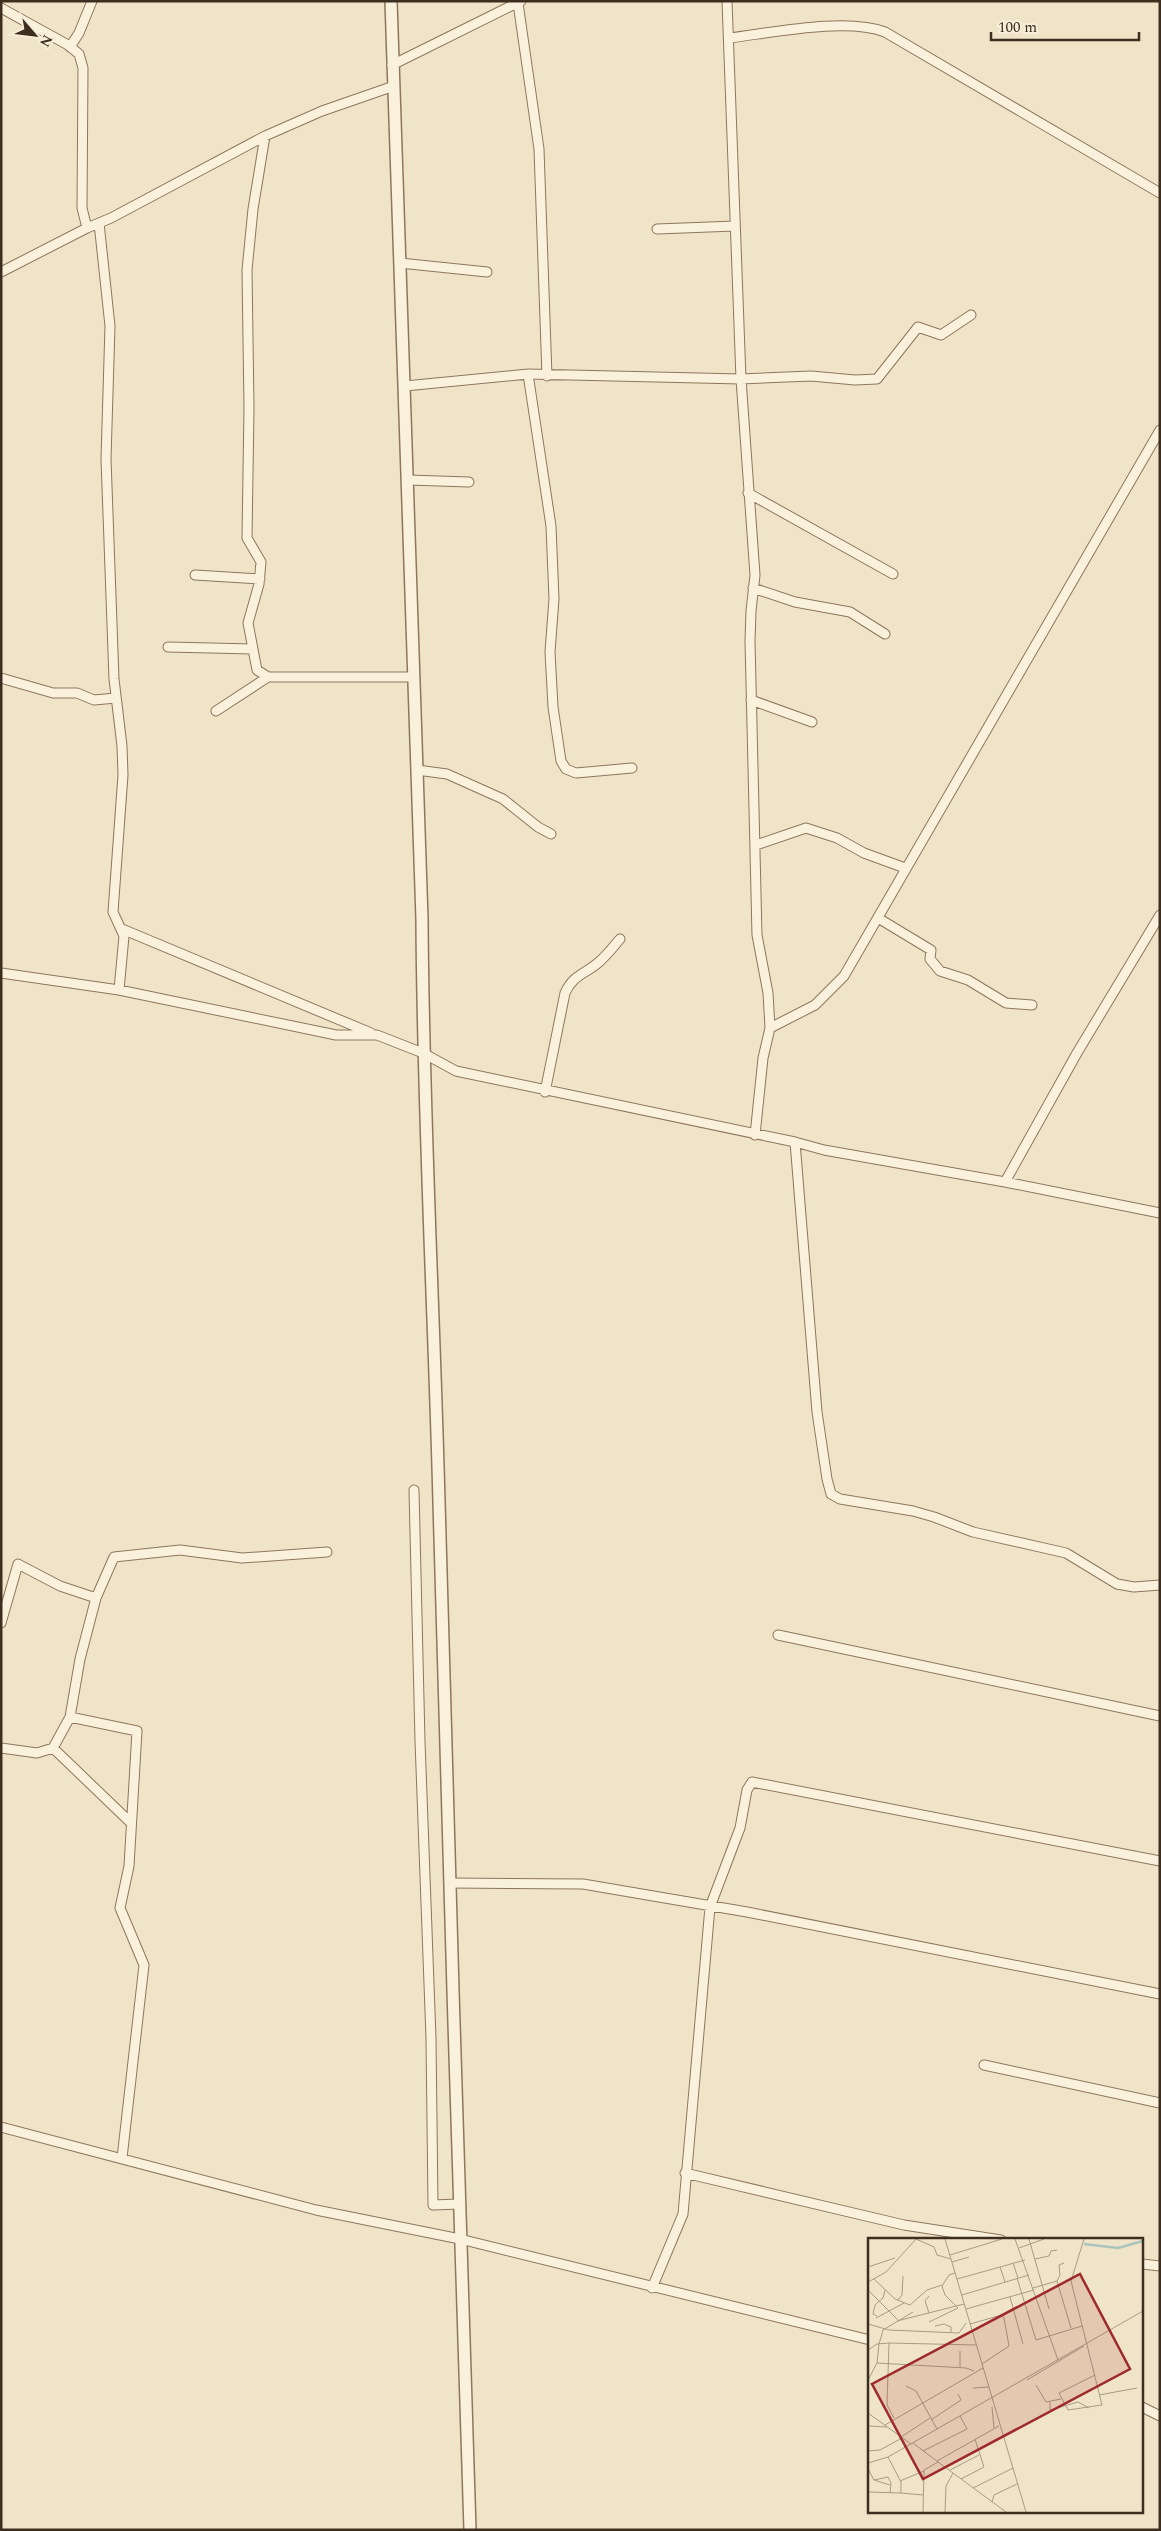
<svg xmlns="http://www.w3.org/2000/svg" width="1161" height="2531" viewBox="0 0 1161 2531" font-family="Spectral,serif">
<rect width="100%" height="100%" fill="#f0e4c8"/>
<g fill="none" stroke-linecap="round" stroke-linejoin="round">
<g stroke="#8d765c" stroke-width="11">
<path id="minor" d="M727,1L741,379L755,575L751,611L750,641L757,935L768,993L770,1028L763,1058L755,1135
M518,3L539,149L547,376
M1,8L68,45L79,54L83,68L82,208L87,228L111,218L265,136L322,111L394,86
M729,38C771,33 846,17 885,32L1160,193
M70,47L79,33L92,1
M392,65L521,1
M265,136L253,209L247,270L249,408L247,538L261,562L259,584L248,623L257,670L268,677H414
M99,223L110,326L106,459L114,679L122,746L123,775L113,912L124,936L119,990
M657,229L735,226
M400,263L487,272
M1,272L87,228
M528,374L551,526L554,599L550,652L553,707L561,761L566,769L576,773L632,768
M405,386L528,374L741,379L811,376L855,380L877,379L918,327L941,335L971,315
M408,480L469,482
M748,493L893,574
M195,575L260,579
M753,588L795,602L850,612L885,634
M168,647L253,649
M1,678L53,693H77L94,700L116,698
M751,700L812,722
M216,711L268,677
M417,770L447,774L503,799L538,827L551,834
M756,845L806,828L837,838L864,853L905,868
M878,918L931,950L930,959L940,971L968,980L1006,1003L1032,1005
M122,929L371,1033
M1,973L119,990L336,1035H377L423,1053L456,1071L795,1142L824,1150L1005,1182L1160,1213
M770,1028L815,1005L844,976L1160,430
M545,1092L565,993C574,974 584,975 599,962C607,955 613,947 620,939
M795,1142L817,1412L827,1479L831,1494L840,1499L913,1511L934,1517L973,1532L1066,1553L1117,1584L1134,1587L1160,1585
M1005,1182L1077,1053L1160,915
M414,1490L420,1741L431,2038L433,2205L459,2204
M1,1623L18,1564L60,1586L96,1598
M778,1635L1160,1716
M70,1717L137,1731L129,1866L120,1908L144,1965L122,2158
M1,1748L37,1753L53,1748L70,1717L80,1659L96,1598L114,1557L180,1550L242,1558L327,1552
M53,1748L131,1823
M450,1883L583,1884L747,1912L1160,1994
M984,2065L1160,2103
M1,2127L316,2210L460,2239L870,2340
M685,2173L904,2225L1001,2240
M1142,2264L1160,2266
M652,2288L683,2214L710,1907L740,1828L747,1790L752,1782L1160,1861
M1142,2407L1160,2416"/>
</g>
<g stroke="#8d765c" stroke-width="14">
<path id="tertiary" d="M391,1L422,919C423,1114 434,1308 439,1502C449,1845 458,2187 470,2530"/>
</g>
<use href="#minor" stroke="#faf1dc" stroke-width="9"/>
<use href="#tertiary" stroke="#faf1dc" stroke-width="11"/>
</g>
<g transform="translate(868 2238)">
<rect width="275" height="275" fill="#f0e4c8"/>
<path fill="none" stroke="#a9c4bc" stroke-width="2.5" d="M216,6L250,10L275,3"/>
<path fill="none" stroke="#a89b85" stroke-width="1" d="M48,1L66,9L69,17L83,21M77,1L158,274M147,1L190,122M161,1L181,71M216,1L203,43L234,167L200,172L191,155L227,137M151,10L176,1M82,17L134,1M167,21L181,18L183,13L189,12M84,24L101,19M145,25L150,40M0,29L27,20M132,29L137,44M87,35L81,37L74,48L77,57L90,70M149,40L168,102L214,88M6,41L27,61L42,67L59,52L74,47M89,41L157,22M189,43L203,90M0,44L18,34L48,1M165,50L189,43L192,37L191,27L196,25M0,52L30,82M94,57L161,37M61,58L57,63L61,75M142,59L155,106M30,62L34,57L35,38M98,71L166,52M9,78L5,76L7,67L15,60L17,52M8,80L36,65M29,83L96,66M61,84L90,70M0,86L21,92L91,95L98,85M102,86L134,77L136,80L141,108L114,126M67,88L76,86L83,89V94M11,106L15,92L45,74M0,112L9,106L21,105M9,125L11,106M92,129V113M0,142L9,125L98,130L106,133M159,142L216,108M168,147L178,164L193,161M38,148L48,153L69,191M105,150L121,149M231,157L269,150M182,164V172L210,164L221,170M124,169L126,190M0,175L43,206M26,180L19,167L21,105L108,107M63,182L93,162L90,156M17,187L115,130M0,188L19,189M33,199L62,180M45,205L70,224L56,232L55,274M0,213L12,212L34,200M55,213L99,191L92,178M20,219L33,244V255L55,257M69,223L131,188M70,224L138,274M0,225L20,219L275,73M0,231L6,242L20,239L23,245L22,255M82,232L111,217M93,241L116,229L107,201M6,242L22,247M32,243L56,233M105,250L145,230M0,254L33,255M124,264L126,257L149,246M77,274L78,248L85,235"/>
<path fill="#9e2a2b" fill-opacity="0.15" stroke="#9e2a2b" stroke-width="2.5" d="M212,36L262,131L55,241L4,146Z"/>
<rect width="275" height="275" fill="none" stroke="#3d2e20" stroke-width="2.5"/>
</g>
<rect width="1161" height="2531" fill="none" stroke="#3d2e20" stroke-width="5"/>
<g transform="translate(35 35) rotate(118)" stroke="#f7eed8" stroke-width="4" paint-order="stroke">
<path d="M0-4L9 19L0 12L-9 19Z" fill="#3d2e20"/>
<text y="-8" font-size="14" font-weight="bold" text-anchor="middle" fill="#3d2e20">N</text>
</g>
<path d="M991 32v8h148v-8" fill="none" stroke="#3d2e20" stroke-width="2.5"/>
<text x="998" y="32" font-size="15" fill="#3d2e20" stroke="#f7eed8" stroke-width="4" paint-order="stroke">100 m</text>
</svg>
